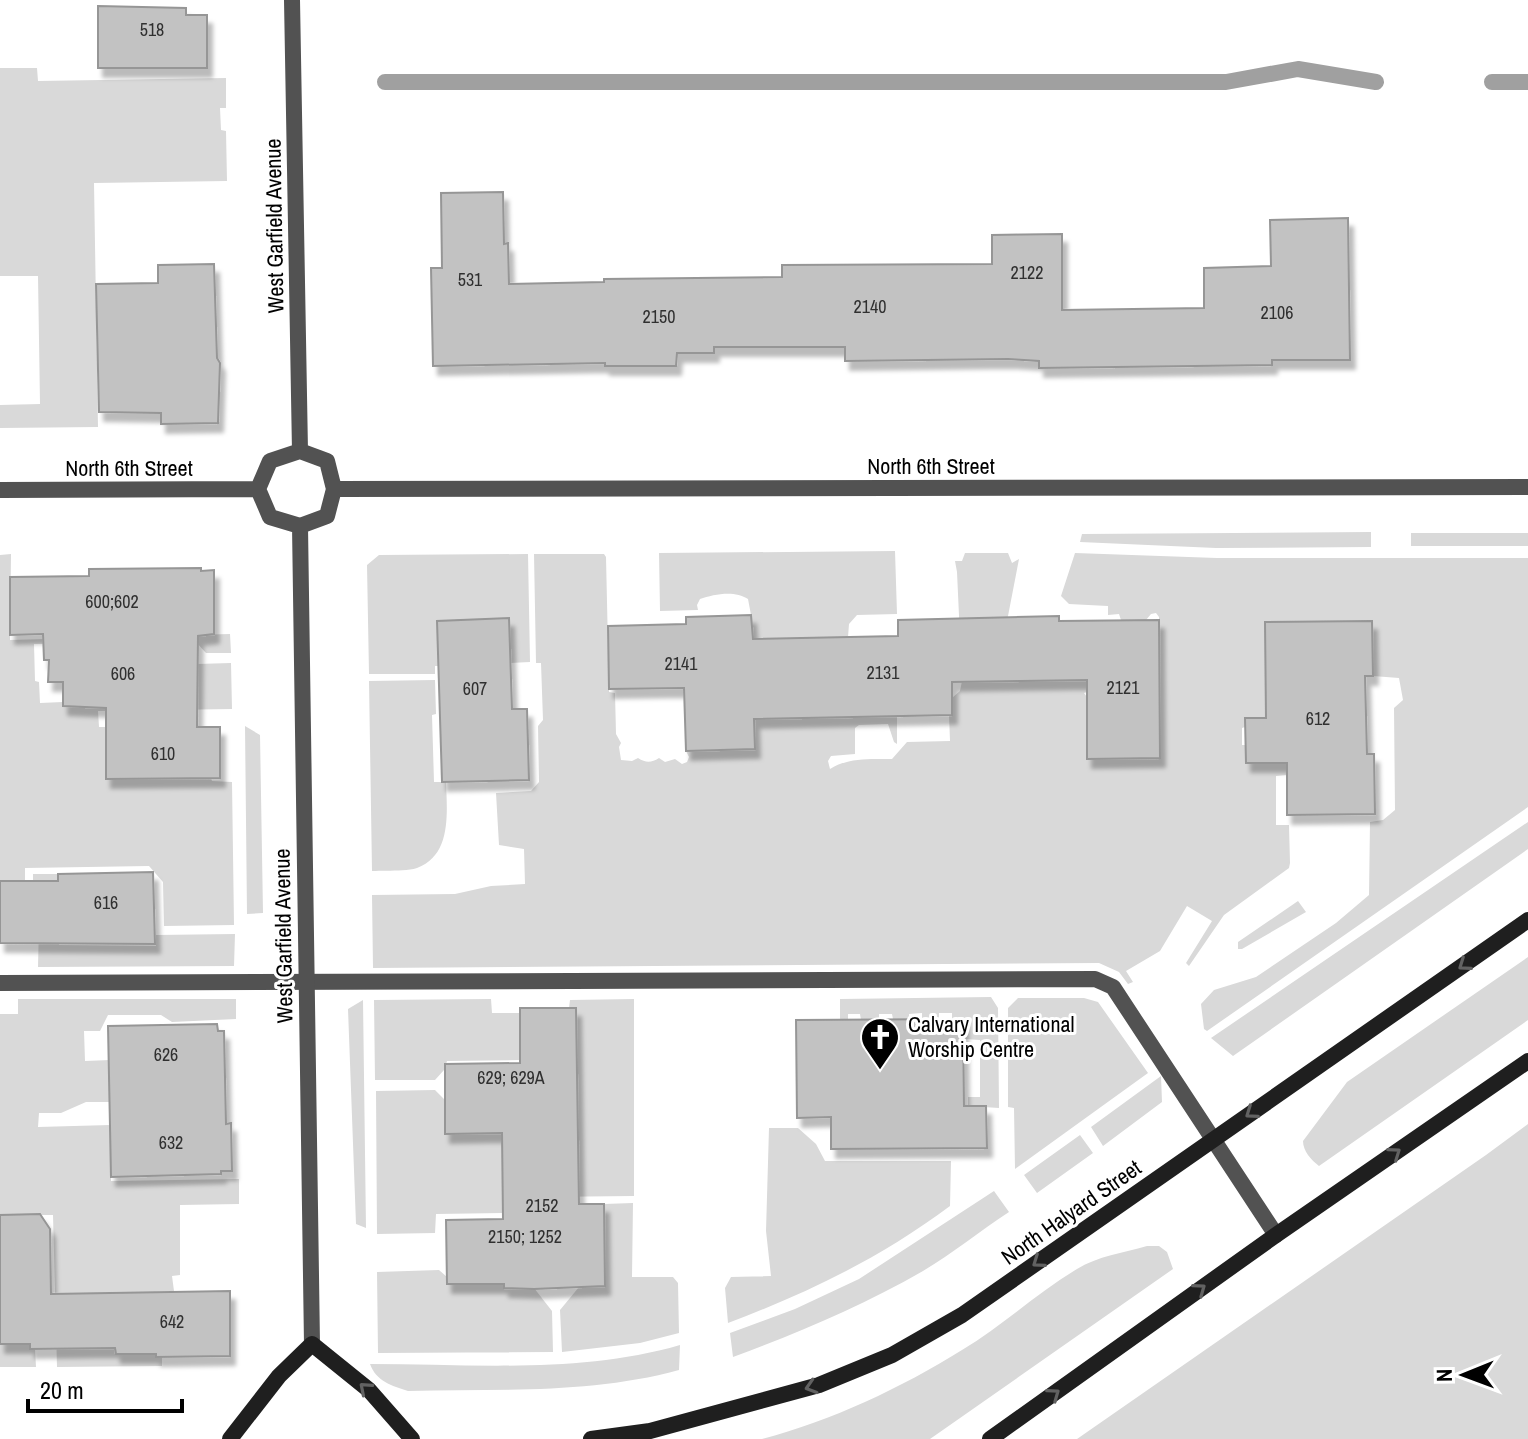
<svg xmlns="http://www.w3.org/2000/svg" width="1528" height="1439" viewBox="0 0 1528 1439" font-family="'Archivo Narrow',sans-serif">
<defs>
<filter id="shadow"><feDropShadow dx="5" dy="9" stdDeviation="2" flood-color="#0004"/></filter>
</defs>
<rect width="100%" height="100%" fill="#fff"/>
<path fill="#d9d9d9" d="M0,68H37L38,81L226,78V108H220L221,130L226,131L227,181L94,183L98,427L0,428V405L40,404L38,276H0Z
M1371,532V547L1216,548L1080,542L1082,534Z
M1411,533H1528V546H1411Z
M895,551L897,614L857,615L849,624L848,637L814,638L815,717L897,716V744L894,742L888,724L859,725L855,728V754L831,756L828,761L830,769C849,757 871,759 892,759L907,742L950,741L949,715H952V698L960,691L962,681L957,572L955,561H962L965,553H1008L1012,563L1019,559L1008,616L1009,681L1086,680L1087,692L1084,693L1087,697V759L1160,758L1159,617L1156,613L1151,614L1146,620H1121L1119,614L1108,615V606L1069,604L1061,596L1075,553L1217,558H1528V807L1207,1031L1204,1029L1201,1004L1214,990L1256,977L1336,923L1369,895L1370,822L1383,820L1395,810L1394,708L1403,700L1399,678L1373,676L1372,621L1265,622L1266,684L1284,718H1245V727L1242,728V745H1245L1246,763H1287V775L1276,776V825H1289L1290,863L1289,868L1224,915L1189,966L1186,963L1212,921L1187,906L1160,951L1126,971L1133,982L1128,984L1119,972L1099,963L373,968L372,895L455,894L491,886L525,884L524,849L499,845L496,793L531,791L539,782L538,726L543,720L541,663H536L534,554H604L606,557L609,692L615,693L616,734L621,743L619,747L621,760L632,761L638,758C646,763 651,763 659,758L665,762L675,759L682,764L687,762L689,757L686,751L755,748L751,615L748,599C735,590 714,594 700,599L697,605L698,610L660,611L659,553Z
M11,554L10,640L230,634L231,653H206L196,642L34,644L35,681L39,682L40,703L63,702L93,706L94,708H168L197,664L231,663L232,709L98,711L99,727H106L107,779L211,778L212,781L232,782L234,925L164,926L163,882L149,866L25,868V881H0V555Z
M528,554L530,662L510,663L509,618L438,621L439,666H435V674H369L367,565L379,555Z
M435,680L436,714L432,715L434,782H446C447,812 452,855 417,868C404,872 385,870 372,871L369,681Z
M245,726L260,735L263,913L247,914Z
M1528,822V849L1233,1056L1211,1038Z
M33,874H58L59,945L156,946V935L235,934L234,966L38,967L40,881H33Z
M1298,901L1306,912L1242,949H1238V942Z
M1528,957V1020L1319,1166C1311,1160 1303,1151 1303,1141L1347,1082Z
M991,997L998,1008L999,1108L968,1106V1097H980V1040L964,1039L963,1019H952V1013H939V1019H922V1013L909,1014V1020L893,1019L892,1014H879V1019L861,1020L860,1014H848V1019H840V999Z
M1018,998H1084L1098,1002L1148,1073L1015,1169L1014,1108L1008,1107V1008Z
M18,999H236V1019L172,1022L161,1015H108L100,1031H84L85,1061L110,1060L111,1102H86L61,1113H39L38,1127L110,1125L111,1181L239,1179V1204L180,1205V1275L172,1276L174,1291L115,1294L116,1354H156V1357H162V1366L57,1367L53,1215H0V1014H18Z
M491,999L492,1013H519V1060L447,1061L444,1070L435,1080H375L374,1000Z
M634,999V1196L540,1197L503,1213L436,1214L435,1233L377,1234L376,1091L435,1090L444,1099L445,1134L577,1132L576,1008H569L570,1000Z
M363,1000L366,1228L356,1224L348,1009Z
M1161,1076L1162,1102L1103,1146L1091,1127Z
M1528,1124V1439H1077L1486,1155Z
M769,1128H798L816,1144L825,1161H951L950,1206C880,1258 810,1292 728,1323L725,1288L731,1277L771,1276L766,1231Z
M1080,1135L1093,1153L1037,1193L1024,1175Z
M994,1191L1009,1212C980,1231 952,1254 923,1271C862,1306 798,1333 733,1357L730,1333L795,1309L859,1279Z
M633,1203L632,1277H673L678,1283L679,1333L640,1343L562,1352L560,1310L579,1287L605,1286L604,1204Z
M1147,1246H1159L1167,1252L1173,1269L930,1439H762C831,1421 901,1388 962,1350C1002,1326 1037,1293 1077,1269C1098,1256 1123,1253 1147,1246Z
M439,1270L447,1277L448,1284H504V1288H534L552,1311L553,1352L378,1353L377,1272Z
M30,1343V1349H35L36,1367H0V1344Z
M680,1345L679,1370C592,1394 498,1389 408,1391C392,1386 376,1381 370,1364C472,1364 581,1374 680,1345Z"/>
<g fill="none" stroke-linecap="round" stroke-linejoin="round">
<path stroke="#a0a0a0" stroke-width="16" d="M385,82H1226L1298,69L1376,82
M1492,82H1528"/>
</g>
<path fill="#c2c2c2" stroke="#969696" stroke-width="2" filter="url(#shadow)" d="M98,6L186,8V15H207V68H98Z
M503,192L504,244L508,243L509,284L604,282V279L782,277V265L992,264V235L1062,234V310L1204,308V268L1271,266L1270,220L1348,218L1350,360H1272V365L1039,368V361L1008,359L845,361V347H714V353H677L676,366H605V363L433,366L431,268H442L441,193Z
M214,264L217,358L220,363L218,423L161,424V413L99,412L96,284L158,283V265Z
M201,568V571L214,570V634L198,636L197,727H220V778L106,779V708L63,706V682H48L49,660H44L43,634L10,635V577L89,576V569Z
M751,615L753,639L898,636V620L1059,616V621L1159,620L1160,758L1087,759V680L952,682V715L754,719L755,749L686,751L684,688L609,689L608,626L686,624V617Z
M509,618L512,709H527L529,780L442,782L437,621Z
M1372,621L1373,676H1365L1367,754H1374L1375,814L1287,815V763H1246L1245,718H1266L1265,622Z
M153,872L155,944L0,943V881H58V874Z
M520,1008H576L579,1204H604L605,1286L534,1289L504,1288V1284H447L446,1220L503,1219L502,1133L445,1134V1064L520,1063Z
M963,1019L964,1106H986L987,1148L831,1149V1117L797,1118L796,1020Z
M217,1024L218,1031H224L226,1124L231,1123L232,1171H221V1174L111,1177L108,1026Z
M40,1214L50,1229L51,1294L230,1291V1356L156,1357V1354H116L115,1348L30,1349V1344H0V1215Z"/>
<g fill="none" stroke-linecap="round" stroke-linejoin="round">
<path stroke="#525252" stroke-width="16" d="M0,983L1095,979L1113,987L1276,1235"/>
<path stroke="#525252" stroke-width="16" d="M292,0L300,451
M300,451L327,461L334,489L327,516L300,526L270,517L258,489L270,461Z
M334,489L1528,487
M0,490L258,489
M300,526L312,1344"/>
<path stroke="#1f1f1f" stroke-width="16" d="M230,1439L279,1376L312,1344L369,1390L412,1439
M591,1439L650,1431L819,1385L892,1355L962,1315L1528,920
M990,1439L1276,1235L1528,1061"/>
</g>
<defs><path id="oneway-chevron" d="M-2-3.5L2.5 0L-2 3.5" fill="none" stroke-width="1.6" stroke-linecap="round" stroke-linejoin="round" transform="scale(2)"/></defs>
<g stroke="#626262">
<use href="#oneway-chevron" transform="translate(1464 965) rotate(145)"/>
<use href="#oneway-chevron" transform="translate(1251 1113) rotate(145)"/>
<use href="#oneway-chevron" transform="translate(1395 1153) rotate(-35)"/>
<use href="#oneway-chevron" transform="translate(1038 1262) rotate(145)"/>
<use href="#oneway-chevron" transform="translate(1200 1289) rotate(-36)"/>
<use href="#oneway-chevron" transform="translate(811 1387) rotate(163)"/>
<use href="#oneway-chevron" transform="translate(365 1388) rotate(-139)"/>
<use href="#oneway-chevron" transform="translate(1054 1394) rotate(-36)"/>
</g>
<defs>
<g id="church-pin" transform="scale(2)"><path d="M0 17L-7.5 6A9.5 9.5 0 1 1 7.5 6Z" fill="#000" stroke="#fff"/><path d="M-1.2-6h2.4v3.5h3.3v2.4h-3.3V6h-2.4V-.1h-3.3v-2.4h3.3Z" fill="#fff"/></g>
</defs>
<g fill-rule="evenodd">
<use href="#church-pin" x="880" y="1037"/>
</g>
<g text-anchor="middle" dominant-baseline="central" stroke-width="6" stroke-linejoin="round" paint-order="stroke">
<g font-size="18" fill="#303030">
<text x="152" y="29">518</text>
<text x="1027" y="272">2122</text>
<text x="470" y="279">531</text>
<text x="870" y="306">2140</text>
<text x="1277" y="312">2106</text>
<text x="659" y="316">2150</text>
<text x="112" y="601">600;602</text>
<text x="681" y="663">2141</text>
<text x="883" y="672">2131</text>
<text x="123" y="673">606</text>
<text x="1123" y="687">2121</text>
<text x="475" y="688">607</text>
<text x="1318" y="718">612</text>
<text x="163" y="753">610</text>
<text x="106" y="902">616</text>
<text x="166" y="1054">626</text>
<text x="511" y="1077">629; 629A</text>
<text x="171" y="1142">632</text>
<text x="542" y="1205">2152</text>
<text x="525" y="1236">2150; 1252</text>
<text x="172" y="1321">642</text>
</g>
<g font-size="22" fill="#000" stroke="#fff">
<text transform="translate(274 226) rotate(-91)">West Garfield Avenue</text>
<text x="931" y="466">North 6th Street</text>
<text x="129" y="468">North 6th Street</text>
<text transform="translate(283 936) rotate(-91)">West Garfield Avenue</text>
<text transform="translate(1071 1212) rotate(-35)">North Halyard Street</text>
</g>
<g font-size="22" fill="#000" stroke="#fff" text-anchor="start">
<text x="908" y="1024">Calvary International<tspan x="908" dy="25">Worship Centre</tspan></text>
</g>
</g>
<g transform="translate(1464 1375) rotate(269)" stroke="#ffffff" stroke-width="6" paint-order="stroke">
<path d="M0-6L14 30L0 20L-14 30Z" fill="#000000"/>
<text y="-12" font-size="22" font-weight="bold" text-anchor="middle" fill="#000000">N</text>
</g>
<path d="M28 1399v12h154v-12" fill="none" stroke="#000000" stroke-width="4"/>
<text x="40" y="1399" font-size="24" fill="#000000" stroke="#ffffff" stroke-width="6" paint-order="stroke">20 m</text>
</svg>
